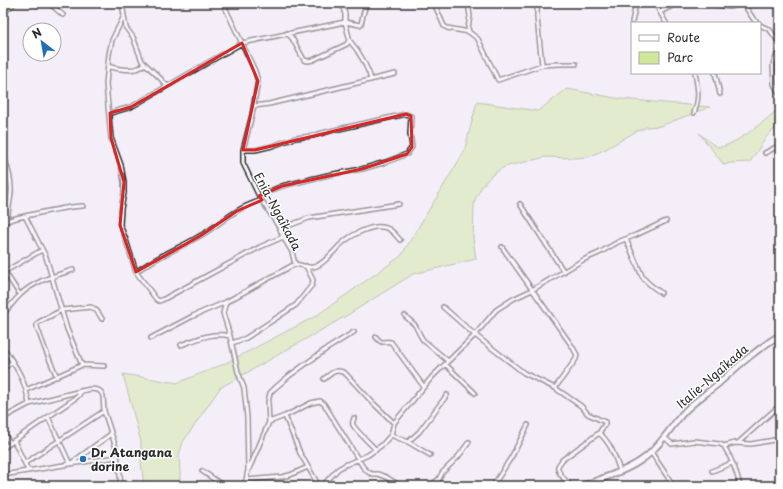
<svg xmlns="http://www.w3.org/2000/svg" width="783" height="489" viewBox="0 0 783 489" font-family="'Playpen Sans',sans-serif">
<rect width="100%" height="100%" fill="#f4eef8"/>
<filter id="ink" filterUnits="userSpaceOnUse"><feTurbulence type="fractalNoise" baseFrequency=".025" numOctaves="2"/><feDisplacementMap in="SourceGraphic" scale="8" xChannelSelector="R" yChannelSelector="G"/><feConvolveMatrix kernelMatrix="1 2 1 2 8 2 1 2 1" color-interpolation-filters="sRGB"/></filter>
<g filter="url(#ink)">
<path fill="#cfe69b" stroke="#7d8863" d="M567,89L621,99L710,107L660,126L647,127L635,132L606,149L588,157L574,158L546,157L508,166L502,168L491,176L482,186L476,198L474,204L473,238L476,259L413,274L346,316L220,388L183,442L179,455L180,472V486H144L141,462V442L123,374L177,383L224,364L316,316L401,256L464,152L477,102L538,111Z
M780,106V126L772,131L767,136L750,162L730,163L724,165L699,133C703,136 714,147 719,147C731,148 773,116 780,106Z
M3,157L9,177L11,190L8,201L6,224L3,227Z"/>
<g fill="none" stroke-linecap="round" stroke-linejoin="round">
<g stroke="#2b2b2b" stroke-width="6">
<path id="street" d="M49,3L63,15
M122,3L126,28L133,37L142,61L160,78L167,86
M223,3L255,71L258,81L252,115L243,150V163L259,196L280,229L283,237L292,252L295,264L226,302L223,313L230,336L238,372L244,388L247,417L248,470L246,480L243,486
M366,3L361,24L360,25L345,22L349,37V40L357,50L363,60L369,73L371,80
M434,3L444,26L447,28L469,32L478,39L498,80L542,65L559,64H576
M468,3L470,16L468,28L469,32
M538,3L537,11V18L542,65
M655,3L666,23
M708,3L729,7L746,3
M743,3L754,20L758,23
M660,12L678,3
M124,16L112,40L109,54L106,84L111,138L121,165L124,182V193L121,209L120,225L126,240L136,272L156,299L159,301L162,300L260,247L283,237
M632,22L636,3
M760,25L770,30L779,43L780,48L773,64L774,84L780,95
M287,33L292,38L304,60L308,61L313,60L345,45L347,44L349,40
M108,66C115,69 132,71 139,68C141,67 143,65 145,64
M715,73L720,94
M254,106L269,104L395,74
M110,113L131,107L242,43L345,22V14L342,3
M694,113C700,96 698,90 695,73
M243,150H255L272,146L295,138L312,136L330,131L406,114L411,116L410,134L412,147L407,154L386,162L362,169L328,175L282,186L259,196
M3,153C7,166 12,179 11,193C10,202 8,212 7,221
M765,153L780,145
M520,204L564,272
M25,216L46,257L67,329L82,365
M3,223C11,218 21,217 30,215C48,211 65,207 83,206
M280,229L309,218L399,204
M626,239L642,276C647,284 654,287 661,293
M502,247L572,346L577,355L576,359L555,388
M295,264C301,265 309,268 313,267C322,266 333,252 339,246C349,236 375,221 389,229C393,232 397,236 400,240
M3,269L20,295
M4,272L42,250
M136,272C155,257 178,249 198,237C212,230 223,219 237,211C245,206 253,203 262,200
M779,280L780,282
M443,307L475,335L524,373L555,388L581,406L588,414L605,422V424L599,433L562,460C562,461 558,465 558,466C556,472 567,482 571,486
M3,314C9,308 14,301 20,295C34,281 54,276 73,270
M405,316L415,325L420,335L423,340L448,361
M376,337C384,346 382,340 391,342L424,387
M151,338L193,316L226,302
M232,343L246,338L296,305L312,285L313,280L306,266
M181,345C197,339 212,332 230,336
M3,347C17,368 25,379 29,404
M445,364L475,393
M3,368L13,362
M57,377L45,349L37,327V324L39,322L62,310L91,307C97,309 99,314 102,319
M324,379C332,373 335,368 345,373L373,403L394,423
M26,390L82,365L104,366
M285,416L300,453L319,486
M3,418L29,404L81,391L91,389L98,390L101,392L103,396L104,411L117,451L118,456L117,457L70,464L48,417
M354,418C353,421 352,422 353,425C356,431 371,444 376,450
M269,422L285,416L311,403L320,401L324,404L363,467L368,472L372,474H378L386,477L401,486
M3,432L10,443
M599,433C611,443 615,457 620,471
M391,435L408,442L430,455
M664,437L672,444L694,441L720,444L724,446L735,443L751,444L780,439
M14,441L28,470
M408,442L419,432L447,395
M738,443L780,405
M724,446C731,458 737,472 740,486
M3,448L77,397L79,395L81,391
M651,452L669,479L671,486
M117,457L119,465L121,486
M25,463L104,411
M249,469L269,422L268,402L270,393L275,388L289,376L325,350L354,332
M202,471L224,486
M712,471L732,463
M3,475L70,464L111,434
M602,479L604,486
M246,480L282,477L290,475L308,467
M322,486L338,469L345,465L368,455L382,445L391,435L394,423L432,377L475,335L496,310L513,299L532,290L583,260L599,253L618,242L636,235L666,221
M429,486L435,482L439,479L442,473L458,457L469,442
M493,486L512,456L528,425"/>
</g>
<g stroke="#2b2b2b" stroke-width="8">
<path id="secondary" d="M582,486C602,478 625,472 643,459C660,447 671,426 685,411C695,401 707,393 718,384C738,366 757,349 780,335"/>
</g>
<g stroke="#2b2b2b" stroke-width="8">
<path id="highway" d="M3,12L13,3"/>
</g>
<use href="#street" stroke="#fff" stroke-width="3"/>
<use href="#secondary" stroke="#fff" stroke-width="4.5"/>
<use href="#highway" stroke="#fae181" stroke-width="5.5"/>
</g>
</g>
<path d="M0 0H783V489H0ZM242,43L258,81L243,150H255L406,114L411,116L412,147L407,154L362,169L282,186L259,196L262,200L237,211L200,236L136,272L120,225L124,182L111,138L110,113L131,107Z" fill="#f4eef8" fill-opacity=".55" fill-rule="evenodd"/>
<path fill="none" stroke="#d62828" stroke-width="3" stroke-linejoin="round" d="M242,43L258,81L243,150H255L406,114L411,116L412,147L407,154L362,169L282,186L259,196L262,200L237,211L200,236L136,272L120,225L124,182L111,138L110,113L131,107Z"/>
<circle fill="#1f6fb2" stroke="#fff" stroke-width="1.5" cx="83" cy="459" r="4"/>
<g text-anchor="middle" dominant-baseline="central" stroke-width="3" stroke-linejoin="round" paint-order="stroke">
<g font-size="12" fill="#2b2b2b" stroke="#fff">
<text transform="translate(278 211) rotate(62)">Enia-Ngaîkada</text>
<text transform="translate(712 376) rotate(-41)">Italie-Ngaîkada</text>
</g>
<g font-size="12" font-weight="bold" fill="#2b2b2b" stroke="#fff" text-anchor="start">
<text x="91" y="452">Dr Atangana<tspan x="91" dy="14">dorine</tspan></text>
</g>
</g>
<rect width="783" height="489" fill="none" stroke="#fff" stroke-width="16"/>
<rect x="8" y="8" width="767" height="473" fill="none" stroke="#2b2b2b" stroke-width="1.5" filter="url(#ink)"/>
<rect x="631" y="22" width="130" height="52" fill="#ffffff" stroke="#aaaaaa"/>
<rect x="639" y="35" width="20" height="6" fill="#ffffff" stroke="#aaaaaa"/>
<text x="667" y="42" font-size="12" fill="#2b2b2b">Route</text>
<rect x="639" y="52" width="20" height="12" fill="#cfe69b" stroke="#aaaaaa"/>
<text x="667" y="62" font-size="12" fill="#2b2b2b">Parc</text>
<g transform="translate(42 42) rotate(329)"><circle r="19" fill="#ffffff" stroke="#aaaaaa"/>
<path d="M0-3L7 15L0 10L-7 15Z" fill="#1f6fb2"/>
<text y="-6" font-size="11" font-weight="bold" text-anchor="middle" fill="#2b2b2b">N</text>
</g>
</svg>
